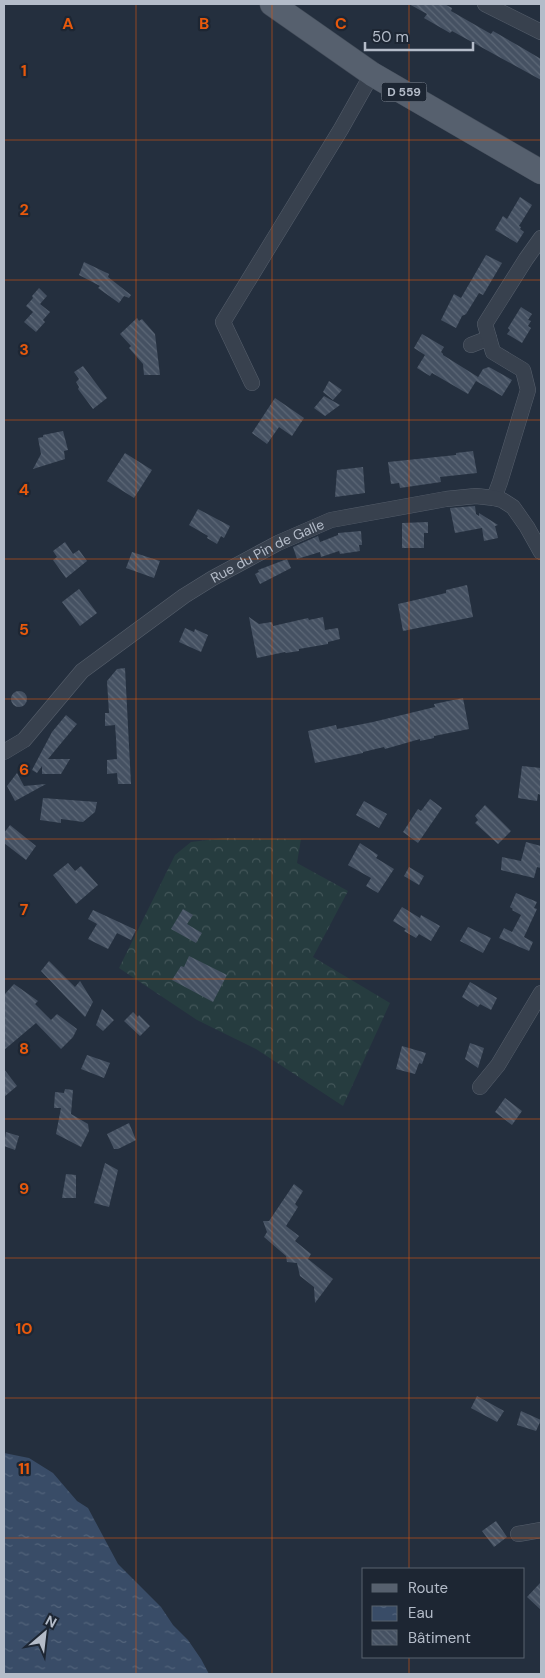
<svg xmlns="http://www.w3.org/2000/svg" width="545" height="1678" viewBox="0 0 545 1678" font-family="'DM Sans',sans-serif">
<defs>
<pattern id="forest-crowns" width="20" height="18" patternUnits="userSpaceOnUse" patternTransform="scale(1.25)"><rect width="20" height="18" fill="#263c3f"/><path d="M2 6a3 3 0 1 1 6 0M12 15a3 3 0 1 1 6 0" fill="none" stroke="#435659"/></pattern>
<pattern id="water-ripples" width="26" height="14" patternUnits="userSpaceOnUse" patternTransform="scale(1.25)"><rect width="26" height="14" fill="#394c67"/><path d="M2 4q2-2 4 0t4 0M15 11q2-2 4 0t4 0" fill="none" stroke="#53647b"/></pattern>
<pattern id="building-back-hatch" width="6" height="6" patternUnits="userSpaceOnUse" patternTransform="scale(1.25)"><rect width="6" height="6" fill="#455162"/><path d="M-1 5l2 2M0 0l6 6M5-1l2 2" fill="none" stroke="#5d6877"/></pattern>
</defs>
<rect width="100%" height="100%" fill="#242f3e"/>
<path fill="url(#forest-crowns)" d="M224,838L301,839L297,863L348,891L313,957L390,1003L343,1106L256,1049L197,1020L119,968L175,855L191,842Z"/>
<path fill="url(#water-ripples)" d="M4,1453L29,1458L53,1473L77,1501L88,1508L118,1564L161,1607L173,1625L188,1640L201,1659L209,1674H4Z"/>
<path fill="url(#building-back-hatch)" d="M409,4H444L452,8L451,11L491,34L493,31L519,46L541,59V80L452,31L450,33L424,18L427,14Z
M520,197L532,205L519,226L521,227L520,229L524,232L517,243L495,230L503,216L507,219Z
M486,255L502,263L483,295L479,293L466,314L462,316L456,328L441,320L454,294L461,298Z
M84,262L109,274L108,277L131,295L129,298L124,296L119,303L98,288L100,286L79,275Z
M39,288L47,296L40,304L50,312L43,320L45,322L36,332L24,322L33,312L26,306L33,298L32,296Z
M521,307L532,314L528,320L531,321L528,326L531,328L522,343L507,334L510,330L508,328Z
M137,318L139,321L142,319L155,334L160,375H144L143,364L129,348L131,346L120,334Z
M422,334L444,347L441,352L443,354V355L478,377L477,379L483,369L489,367L512,380L502,396L476,381L468,394L432,373L430,376L417,368L425,355L414,348Z
M83,366L107,398L93,409L78,389L79,387L76,382L79,379L74,372Z
M329,381L342,390L333,400L323,392Z
M324,396L340,405L325,416L314,408Z
M275,398L304,418L292,436L279,427L267,444L252,433Z
M63,431L68,450L64,451L65,459L33,469L41,454L38,438L43,437V435Z
M473,451L477,473L440,477L441,482L400,488L399,483L391,484L388,462L456,455V453Z
M125,453L152,470L134,498L107,481Z
M363,467L365,493L335,497L337,470Z
M475,506L476,514L479,516V513L498,525L495,526L498,538L484,541L482,528L455,533L450,508Z
M198,509L230,526L224,538L221,536L217,544L207,538L208,536L189,525Z
M428,522V533H424V548H402V523Z
M361,531L362,545H359L360,551L340,554L339,551L321,557L320,552L297,559L293,547L318,536L320,542L338,535V533Z
M65,542L73,554L79,550L87,561L66,578L53,560L57,557L53,551Z
M132,552L160,561L154,578L126,568Z
M287,559L291,568L260,584L255,574L259,572L258,570Z
M467,585L473,617L403,631L398,604L446,593V590Z
M79,589L97,613L80,626L62,602Z
M249,617L259,624L272,622L273,626L308,618L309,620L323,617L325,630L338,628L340,639L328,642V644L299,649V651L286,653L285,652L257,658Z
M185,628L194,632L195,629L208,635L201,652L179,642Z
M125,668L131,784H118L117,773L107,774V760L117,759L116,738L115,725L105,726V713H109L107,681L117,669Z
M11 699a8 8 0 1 1 16 0a8 8 0 1 1-16 0Z
M463,698L469,729L434,736V738L420,741V739L385,749L384,747L363,752V753L315,763L308,731L336,725L337,729L373,722L435,707L434,704Z
M66,715L77,724L48,759H70L61,774H42V766L37,773L32,770L52,732Z
M522,766L541,768V795L538,794L537,801L518,798Z
M17,773L24,786L46,784L15,801L7,786Z
M43,798L97,802L95,812L83,822L61,819V823L40,820Z
M430,799L442,808L418,843L403,832L418,809L421,811Z
M364,801L387,814L379,828L356,815Z
M485,805L511,831L498,844L475,823L478,820L475,816Z
M10,825L36,846L26,860L4,843V833Z
M526,842L541,846V868L537,867L534,878L501,870L502,857L521,861Z
M360,843L378,855L376,858L394,869L378,893L366,886L371,878L348,865Z
M68,863L75,871L81,866L98,885L76,904L53,875Z
M409,867L424,876L419,885L404,876Z
M516,893L537,902L534,908L537,909L524,937L533,942L529,951L499,938L504,928L512,932L521,915L512,910L513,909L510,907Z
M402,907L420,918L421,915L440,926L431,941L419,934L416,938L404,931L406,929L393,921Z
M183,909L193,915L187,924L202,933L196,943L171,929Z
M93,910L136,930L131,940L117,933L108,949L88,939L97,924L88,919Z
M468,927L491,938L483,953L460,941Z
M189,956L227,975L213,1002L172,980L181,966L184,967Z
M49,961L75,987L80,981L93,1002L85,1017L41,971Z
M470,982L497,998L491,1010L480,1004L478,1007L462,997Z
M14,984L38,1001L35,1004L51,1020L57,1014L77,1029L73,1037L61,1049L36,1023L4,1050V995Z
M102,1009L114,1020L103,1031L96,1025Z
M133,1012L138,1017L139,1015L150,1026L140,1036L124,1021Z
M470,1043L484,1048L478,1068L465,1059Z
M402,1046L426,1053L422,1064L419,1063L415,1074L396,1069Z
M87,1055L110,1063L104,1078L81,1069Z
M4,1069L17,1086L4,1097Z
M65,1089L73,1090L71,1114L88,1124L89,1131L81,1147L56,1134L61,1108H54L55,1092L64,1093Z
M505,1098L522,1111L512,1125L495,1112Z
M129,1123L136,1140L118,1149H114L107,1134Z
M6,1132L19,1136L15,1150L4,1146Z
M105,1163L118,1170L109,1207L94,1203Z
M66,1174L76,1175V1198H62Z
M294,1184L303,1191L295,1204L298,1207L286,1226L299,1236L295,1241L311,1254L308,1259L333,1279L315,1303L314,1287L300,1276L297,1263L287,1262L286,1256L264,1237L267,1232L263,1221H269Z
M477,1396L504,1411L497,1422L471,1408Z
M521,1411L541,1420L536,1431L517,1425Z
M496,1521L507,1537L494,1547L482,1531Z
M541,1582V1610L527,1597Z"/>
<g fill="none" stroke-linecap="round" stroke-linejoin="round">
<g stroke="#565f6c" stroke-width="16">
<g id="street">
<path d="M485,4L541,32"/>
<path d="M471,345L489,338"/>
<path d="M252,383L223,322L341,129L372,74"/>
<path d="M494,498L500,482L528,390L523,370L493,352L485,324L526,259L541,238"/>
<path id="s1" d="M4,752L24,740L82,671L184,596L213,578L278,543L331,520L446,499L476,496L494,498L502,500L513,507L527,527L541,552"/>
<path d="M480,1087L498,1065L541,993"/>
<path d="M518,1534L541,1530"/>
</g>
</g>
<g stroke="#414a57" stroke-width="25">
<path id="primary" d="M272,4L372,74L541,172"/>
</g>
<use href="#street" stroke="#38414e" stroke-width="15"/>
<use href="#primary" stroke="#56606e" stroke-width="24"/>
</g>
<path fill="none" stroke="#e8590c" stroke-width="1" stroke-opacity="0.55" d="M136,4V1674M272,4V1674M409,4V1569M4,140H541M4,280H541M4,420H541M4,559H541M4,699H541M4,839H541M4,979H541M4,1119H541M4,1258H541M4,1398H541M4,1538H541M409,1657V1674"/>
<g text-anchor="middle" dominant-baseline="central" stroke-width="4.5" stroke-linejoin="round" paint-order="stroke">
<rect fill="#1d2633" stroke="#878f9c" stroke-width="1" x="381.5" y="82.5" width="45" height="19" rx="4"/>
<g font-size="12" font-weight="bold" fill="#b4bcc9">
<text x="404" y="92">D 559</text>
</g>
<g font-size="14" fill="#b4bcc9" stroke="#1d2633">
<text stroke="none"><textPath href="#s1" startOffset="335">Rue du Pin de Galle</textPath></text>
</g>
</g>
<g font-size="16" text-anchor="middle" font-weight="bold" fill="#e8590c" stroke="#1d2633" stroke-width="4.5" stroke-linejoin="round" paint-order="stroke">
<text x="68" y="29">A</text>
<text x="204" y="29">B</text>
<text x="341" y="29">C</text>
<text x="24" y="76">1</text>
<text x="24" y="215">2</text>
<text x="24" y="355">3</text>
<text x="24" y="495">4</text>
<text x="24" y="635">5</text>
<text x="24" y="775">6</text>
<text x="24" y="915">7</text>
<text x="24" y="1054">8</text>
<text x="24" y="1194">9</text>
<text x="24" y="1334">10</text>
<text x="24" y="1474">11</text>
</g>
<rect width="545" height="1678" fill="none" stroke="#b4bcc9" stroke-width="10"/>
<rect x="362" y="1568" width="162" height="90" fill="#1d2633" stroke="#59626f"/>
<rect x="372" y="1584" width="25" height="8" fill="#56606e" stroke="#59626f"/>
<text x="408" y="1593" font-size="15" fill="#b4bcc9">Route</text>
<rect x="372" y="1606" width="25" height="15" fill="url(#water-ripples)" stroke="#59626f"/>
<text x="408" y="1618" font-size="15" fill="#b4bcc9">Eau</text>
<rect x="372" y="1630" width="25" height="15" fill="url(#building-back-hatch)" stroke="#59626f"/>
<text x="408" y="1643" font-size="15" fill="#b4bcc9">Bâtiment</text>
<g transform="translate(45 1633) rotate(28)" stroke="#1d2633" stroke-width="4" paint-order="stroke">
<path d="M0-4L9 19L0 12L-9 19Z" fill="#b4bcc9"/>
<text y="-8" font-size="14" font-weight="bold" text-anchor="middle" fill="#b4bcc9">N</text>
</g>
<path d="M365 42v8h108v-8" fill="none" stroke="#b4bcc9" stroke-width="2.5"/>
<text x="372" y="42" font-size="15" fill="#b4bcc9" stroke="#1d2633" stroke-width="4" paint-order="stroke">50 m</text>
</svg>
